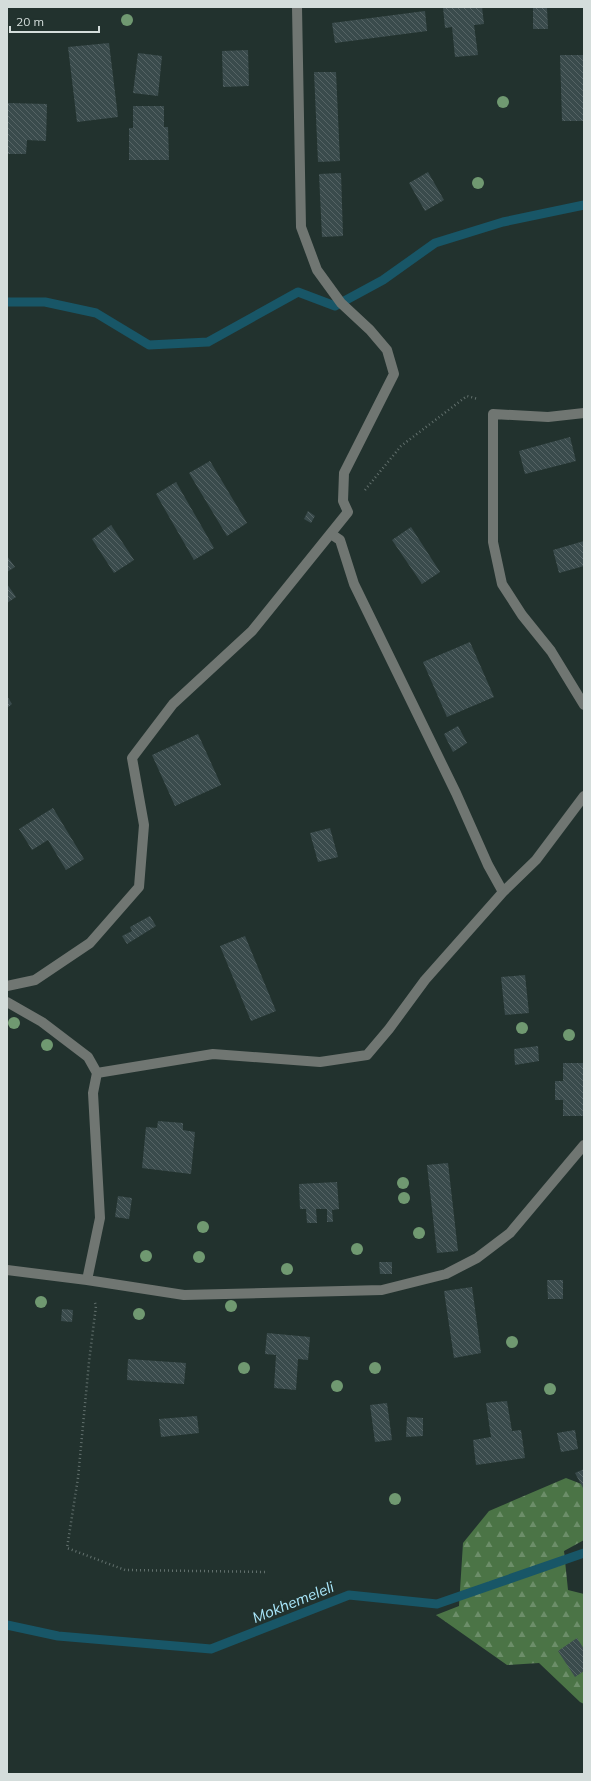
<svg xmlns="http://www.w3.org/2000/svg" width="591" height="1781" viewBox="0 0 591 1781" font-family="Mulish,sans-serif">
<defs>
<pattern id="forest-firs" width="22" height="20" patternUnits="userSpaceOnUse"><rect width="22" height="20" fill="#4b7446"/><path d="M5 1l3.5 6h-7zM16 11l3.5 6h-7z" fill="#6c8e69"/></pattern>
<pattern id="building-back-hatch" width="6" height="6" patternUnits="userSpaceOnUse"><rect width="6" height="6" fill="#3a4b4c"/><path d="M-1 5l2 2M0 0l6 6M5-1l2 2" fill="none" stroke="#566465"/></pattern>
</defs>
<rect width="100%" height="100%" fill="#22322e"/>
<path fill="url(#forest-firs)" d="M566,1478L584,1485V1540L564,1551L568,1590L584,1594V1704L580,1702L539,1663L507,1665L436,1615L459,1606L463,1543L489,1511Z"/>
<g fill="none" stroke-linecap="round" stroke-linejoin="round">
<path stroke="#185667" stroke-width="9" d="M7,302H45L96,313L149,345L208,342L298,292L335,306L383,280L435,243L503,222L584,205
M7,1625L58,1636L211,1649L349,1595L437,1604L584,1553"/>
</g>
<path fill="url(#building-back-hatch)" d="M443,7H482L484,24L474,25L478,55L455,57L452,27L445,28Z
M533,8H547L548,29H533Z
M425,11L427,31L335,43L332,23Z
M109,43L118,117L77,122L68,47Z
M248,50L249,86L223,87L222,51Z
M138,53L162,56L158,96L133,93Z
M560,55H584V121H562Z
M314,72H336L340,161L318,162Z
M8,103L47,104L46,141L27,140L26,154H7Z
M133,106H164V127H168L169,160H129V128H133Z
M428,172L444,200L425,211L409,183Z
M341,173L343,236L322,237L319,174Z
M570,437L576,461L525,474L519,451Z
M210,461L247,523L227,536L189,473Z
M176,482L214,548L194,560L156,494Z
M308,511L315,516L311,523L304,519Z
M111,525L134,560L114,573L92,539Z
M411,527L440,572L422,584L392,540Z
M584,541V566L559,573L553,550Z
M7,556L15,567L7,572Z
M7,584L16,597L7,603Z
M470,642L494,697L447,717L423,662Z
M7,696L12,704L7,708Z
M458,726L467,743L453,752L444,734Z
M198,734L221,785L175,806L152,755Z
M53,808L84,859L66,870L48,840L32,850L19,829Z
M330,828L338,857L318,862L310,833Z
M150,916L156,926L127,944L122,936L132,931L130,927Z
M245,936L276,1011L251,1021L220,946Z
M525,975L529,1013L505,1015L501,977Z
M538,1046L539,1061L515,1065L514,1049Z
M563,1063H584V1116H563V1100H555V1081H563Z
M158,1121L183,1123V1130L195,1132L191,1174L142,1168L146,1127L157,1128Z
M448,1163L458,1251L437,1253L427,1165Z
M337,1182L339,1209L332,1210L333,1222H327V1209H316L317,1223H307L306,1209H300L299,1184Z
M118,1196L132,1198L129,1219L115,1217Z
M379,1262H392V1274H380Z
M547,1280H563V1299H548Z
M472,1287L481,1353L454,1358L444,1291Z
M62,1309L73,1310L72,1322L61,1321Z
M267,1333L310,1337L308,1360L298,1359L296,1390L274,1388L276,1355L265,1354Z
M128,1359L186,1363L184,1384L127,1380Z
M507,1401L512,1431L521,1430L525,1458L476,1465L473,1440L491,1437L486,1403Z
M387,1403L392,1440L375,1442L370,1405Z
M197,1416L199,1433L161,1437L159,1419Z
M407,1417L423,1418V1436L406,1437Z
M575,1430L578,1449L561,1452L557,1433Z
M584,1469V1488H583L575,1473Z
M577,1638L584,1649V1671L575,1677L558,1651Z"/>
<g fill="none" stroke-linecap="round" stroke-linejoin="round">
<path stroke="#63716e" stroke-width="2.5" stroke-dasharray="1 3" stroke-linecap="butt" d="M365,490L401,446L467,396L478,399
M95,1303L96,1306L89,1362L78,1478L67,1548L125,1570L268,1572"/>
<path stroke="#707672" stroke-width="10" d="M584,413L548,417L493,414V542L502,584L522,615L551,651L584,705
M331,534L340,540L354,584L456,793L488,865L503,892
M7,986L35,980L90,943L139,887L144,825L132,758L173,704L252,631L348,512L343,501L344,473L394,374L387,350L370,330L341,303L317,270L301,227L297,7
M7,1002L42,1022L88,1057L97,1073L93,1093L100,1218L87,1280
M97,1073L213,1054L320,1062L367,1055L389,1029L425,980L503,892L536,860L584,796
M7,1270L87,1280L184,1295L382,1290L446,1274L477,1258L510,1233L584,1145"/>
</g>
<g fill="#709971">
<circle cx="127" cy="20" r="6"/>
<circle cx="503" cy="102" r="6"/>
<circle cx="478" cy="183" r="6"/>
<circle cx="14" cy="1023" r="6"/>
<circle cx="522" cy="1028" r="6"/>
<circle cx="569" cy="1035" r="6"/>
<circle cx="47" cy="1045" r="6"/>
<circle cx="403" cy="1183" r="6"/>
<circle cx="404" cy="1198" r="6"/>
<circle cx="203" cy="1227" r="6"/>
<circle cx="419" cy="1233" r="6"/>
<circle cx="357" cy="1249" r="6"/>
<circle cx="146" cy="1256" r="6"/>
<circle cx="199" cy="1257" r="6"/>
<circle cx="287" cy="1269" r="6"/>
<circle cx="41" cy="1302" r="6"/>
<circle cx="231" cy="1306" r="6"/>
<circle cx="139" cy="1314" r="6"/>
<circle cx="512" cy="1342" r="6"/>
<circle cx="244" cy="1368" r="6"/>
<circle cx="375" cy="1368" r="6"/>
<circle cx="337" cy="1386" r="6"/>
<circle cx="550" cy="1389" r="6"/>
<circle cx="395" cy="1499" r="6"/>
</g>
<g text-anchor="middle" dominant-baseline="central" stroke-width="4" stroke-linejoin="round" paint-order="stroke">
<g font-size="15" font-style="italic" fill="#aae8fc" stroke="#22322e">
<text transform="translate(293 1602) rotate(-22)">Mokhemeleli</text>
</g>
</g>
<rect width="591" height="1781" fill="none" stroke="#d4dddb" stroke-width="16"/>
<path d="M10 26v6h89v-6" fill="none" stroke="#d4dddb" stroke-width="2"/>
<text x="16" y="26" font-size="12" fill="#d4dddb" stroke="#22322e" stroke-width="3" paint-order="stroke">20 m</text>
</svg>
